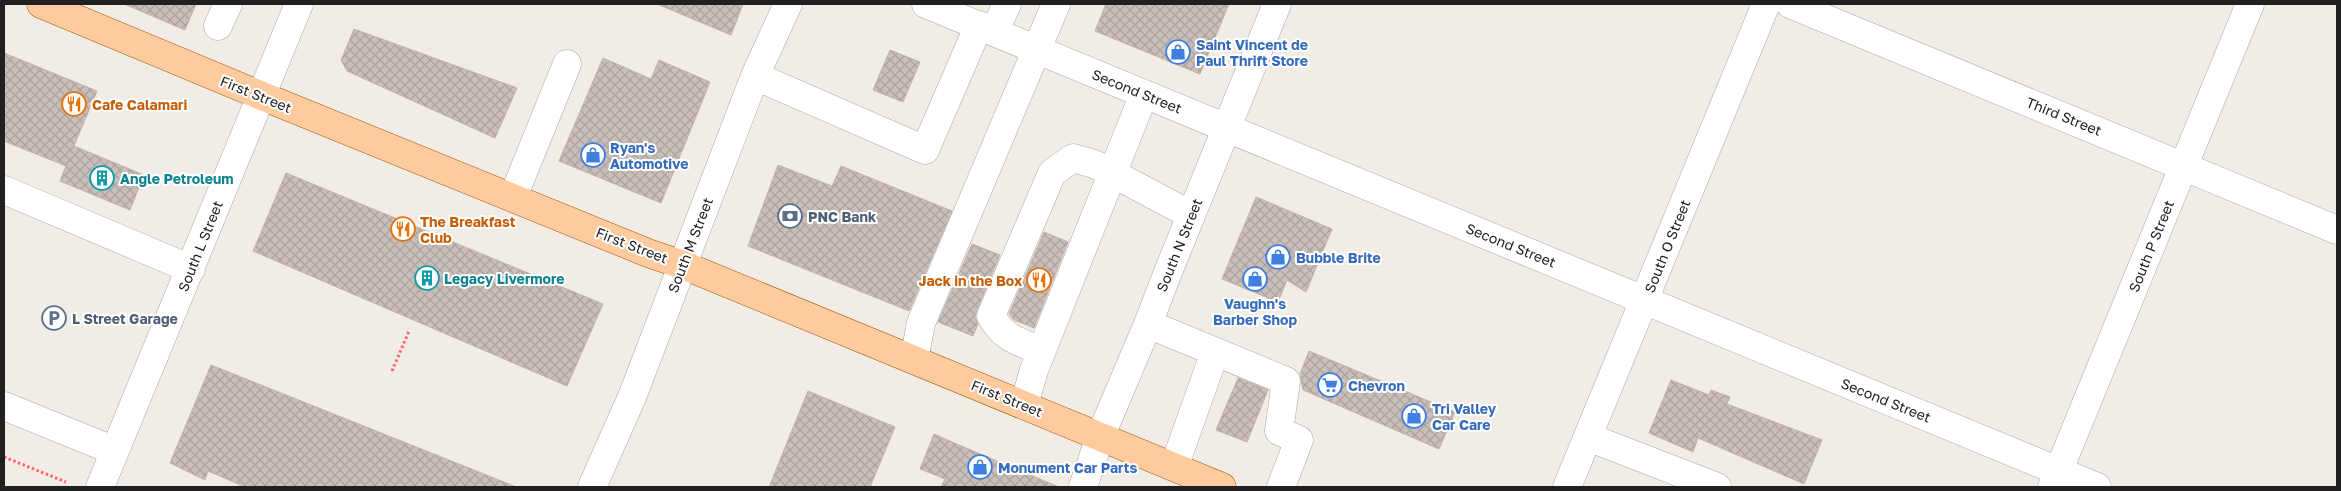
<svg xmlns="http://www.w3.org/2000/svg" width="2341" height="491" viewBox="0 0 2341 491" font-family="'Golos Text',sans-serif">
<defs>
<pattern id="building-cross-hatch" width="8" height="8" patternUnits="userSpaceOnUse" patternTransform="scale(1.25)"><rect width="8" height="8" fill="#c9beb9"/><path d="M0 0l8 8M0 8l8-8" fill="none" stroke="#aca39f"/></pattern>
</defs>
<rect width="100%" height="100%" fill="#f1ece6"/>
<path fill="url(#building-cross-hatch)" stroke="#c4b1a7" d="M124,4H196L185,30Z
M657,4H743L731,35Z
M1106,4H1229L1200,74L1095,31Z
M354,29L517,88L495,138L347,71L341,60Z
M890,50L920,62L903,102L873,90Z
M4,53L97,91L74,146L144,175L130,210L60,181L66,166L4,141Z
M603,58L651,79L659,60L710,82L661,203L559,161Z
M778,165L832,186L841,166L952,211L909,311L748,246Z
M286,173L603,304L567,386L253,251Z
M1256,197L1332,229L1306,292L1287,280L1278,302L1222,279Z
M1044,232L1068,242L1034,328L1014,320L1009,314Z
M972,244L1000,255L977,310L975,317L978,324L973,336L938,322Z
M1309,351L1455,412L1439,449L1303,390L1300,374Z
M211,365L514,486V487H245L208,471L205,480L170,463Z
M1238,378L1268,390L1247,442L1216,430Z
M1671,380L1709,395L1711,390L1730,397L1727,404L1822,440L1804,484L1698,438L1693,452L1649,433Z
M808,391L895,427L870,487H769Z
M934,434L959,445L1059,487H941L945,479L920,469Z"/>
<g fill="none" stroke-linecap="round" stroke-linejoin="round">
<g stroke="#a7a7a7" stroke-width="29">
<path id="minor" d="M926,4L2097,487
M1790,4L2337,230
M218,26L228,4
M994,32L1007,4
M755,76L925,150L979,25
M4,190L191,269
M513,197L567,64
M1148,324L1286,381L1279,431L1299,440L1281,487
M1041,351C1018,341 1004,339 991,316L1052,173L1073,158L1094,164L1112,173L1191,215
M914,360L921,323L1056,4
M1024,405L1034,370L1144,94
M4,406L115,451
M1588,437L1717,487
M1174,467L1215,352
M100,487L299,4
M592,487L632,397L755,76L788,4
M1083,487L1100,437L1148,324L1168,272L1277,4
M1567,487L1766,4
M2052,487L2250,4"/>
</g>
<g stroke="#9c5800" stroke-width="29">
<path id="major" d="M41,4L262,96L648,253L683,265L1222,487"/>
</g>
<path stroke="#ff6969" stroke-width="3" stroke-dasharray="2.5 2.5" stroke-linecap="butt" d="M392,371L409,331
M4,457L66,482"/>
<use href="#minor" stroke="#fff" stroke-width="28"/>
<use href="#major" stroke="#ffca9d" stroke-width="28"/>
</g>
<defs>
<g id="shop-ring" transform="scale(1.25)"><circle r="9.5" fill="#fff" stroke="#3f7fe0" stroke-width="1.5"/><path d="M-5-2.5h2.3a2.7 3.5 0 0 1 5.4 0H5L5.5 6h-11ZM-1.5-2.5h3a1.5 2.3 0 0 0-3 0Z" fill="#3f7fe0"/></g>
<g id="restaurant-ring" transform="scale(1.25)"><circle r="9.5" fill="#fff" stroke="#e8710a" stroke-width="1.5"/><path d="M-5-6h1v4h1v-4h1v4h1v-4h1v5L-1.5 .5V6h-2V.5L-5-1ZM5-6V6H3V1.5H1.5Q1.5-4 5-6Z" fill="#e8710a"/></g>
<g id="building-ring" transform="scale(1.25)"><circle r="9.5" fill="#fff" stroke="#0f9aa8" stroke-width="1.5"/><path d="M-4-6H4V6H1V3H-1V6H-4ZM-2.5-4.3h1.7v1.8h-1.7ZM.8-4.3h1.7v1.8H.8ZM-2.5-1h1.7V.8h-1.7ZM.8-1h1.7V.8H.8Z" fill="#0f9aa8"/></g>
<g id="bank-ring" transform="scale(1.25)"><circle r="9.5" fill="#fff" stroke="#5c6f8a" stroke-width="1.5"/><path d="M-6-4H6V4H-6ZM0-2.3a2.3 2.3 0 1 0 0 4.6a2.3 2.3 0 1 0 0-4.6Z" fill="#5c6f8a"/></g>
<g id="parking-ring" transform="scale(1.25)"><circle r="9.5" fill="#fff" stroke="#5c6f8a" stroke-width="1.5"/><path d="M-3.5-5.5H1a3.5 3.5 0 0 1 0 7H-1V5.5H-3.5ZM-1-3.4V-.6H.8a1.4 1.4 0 0 0 0-2.8Z" fill="#5c6f8a"/></g>
<g id="supermarket-ring" transform="scale(1.25)"><circle r="9.5" fill="#fff" stroke="#3f7fe0" stroke-width="1.5"/><path d="M-6-5.5h2.5l.6 2H6L4.5 2H-2.5L-4.4-4H-6ZM-1.5 3.2a1.3 1.3 0 1 0 .1 0ZM3 3.2a1.3 1.3 0 1 0 .1 0Z" fill="#3f7fe0"/></g>
</defs>
<g fill-rule="evenodd">
<use href="#shop-ring" x="1178" y="52"/>
<use href="#restaurant-ring" x="74" y="104"/>
<use href="#shop-ring" x="593" y="155"/>
<use href="#building-ring" x="102" y="178"/>
<use href="#bank-ring" x="790" y="216"/>
<use href="#restaurant-ring" x="403" y="229"/>
<use href="#shop-ring" x="1278" y="257"/>
<use href="#building-ring" x="427" y="278"/>
<use href="#shop-ring" x="1255" y="279"/>
<use href="#restaurant-ring" x="1039" y="280"/>
<use href="#parking-ring" x="54" y="318"/>
<use href="#supermarket-ring" x="1330" y="385"/>
<use href="#shop-ring" x="1414" y="416"/>
<use href="#shop-ring" x="980" y="467"/>
</g>
<g text-anchor="middle" dominant-baseline="central" stroke-width="4" stroke-linejoin="round" paint-order="stroke">
<g font-size="14" font-weight="bold" fill="#366cbe" stroke="#fff" text-anchor="start">
<text x="1196" y="44">Saint Vincent de<tspan x="1196" dy="16">Paul Thrift Store</tspan></text>
<text x="610" y="147">Ryan's<tspan x="610" dy="16">Automotive</tspan></text>
<text x="1296" y="257">Bubble Brite</text>
<text x="1255" y="303" text-anchor="middle">Vaughn's<tspan x="1255" dy="16">Barber Shop</tspan></text>
<text x="1348" y="385">Chevron</text>
<text x="1432" y="408">Tri Valley<tspan x="1432" dy="16">Car Care</tspan></text>
<text x="998" y="467">Monument Car Parts</text>
</g>
<g font-size="14" fill="#202020" stroke="#fff">
<text transform="translate(1137 91) rotate(22)">Second Street</text>
<text transform="translate(256 94) rotate(22)">First Street</text>
<text transform="translate(2064 116) rotate(22)">Third Street</text>
<text transform="translate(632 245) rotate(21)">First Street</text>
<text transform="translate(690 245) rotate(-69)">South M Street</text>
<text transform="translate(1179 245) rotate(-68)">South N Street</text>
<text transform="translate(1511 245) rotate(22)">Second Street</text>
<text transform="translate(200 246) rotate(-68)">South L Street</text>
<text transform="translate(1667 246) rotate(-68)">South O Street</text>
<text transform="translate(2151 246) rotate(-68)">South P Street</text>
<text transform="translate(1007 398) rotate(22)">First Street</text>
<text transform="translate(1886 400) rotate(22)">Second Street</text>
</g>
<g font-size="14" font-weight="bold" fill="#c56008" stroke="#fff" text-anchor="start">
<text x="92" y="104">Cafe Calamari</text>
<text x="420" y="221">The Breakfast<tspan x="420" dy="16">Club</tspan></text>
<text x="1022" y="280" text-anchor="end">Jack in the Box</text>
</g>
<g font-size="14" font-weight="bold" fill="#0d838f" stroke="#fff" text-anchor="start">
<text x="120" y="178">Angle Petroleum</text>
<text x="444" y="278">Legacy Livermore</text>
</g>
<g font-size="14" font-weight="bold" fill="#4e5e75" stroke="#fff" text-anchor="start">
<text x="808" y="216">PNC Bank</text>
<text x="72" y="318">L Street Garage</text>
</g>
</g>
<rect width="2341" height="491" fill="none" stroke="#202020" stroke-width="10"/>
</svg>
